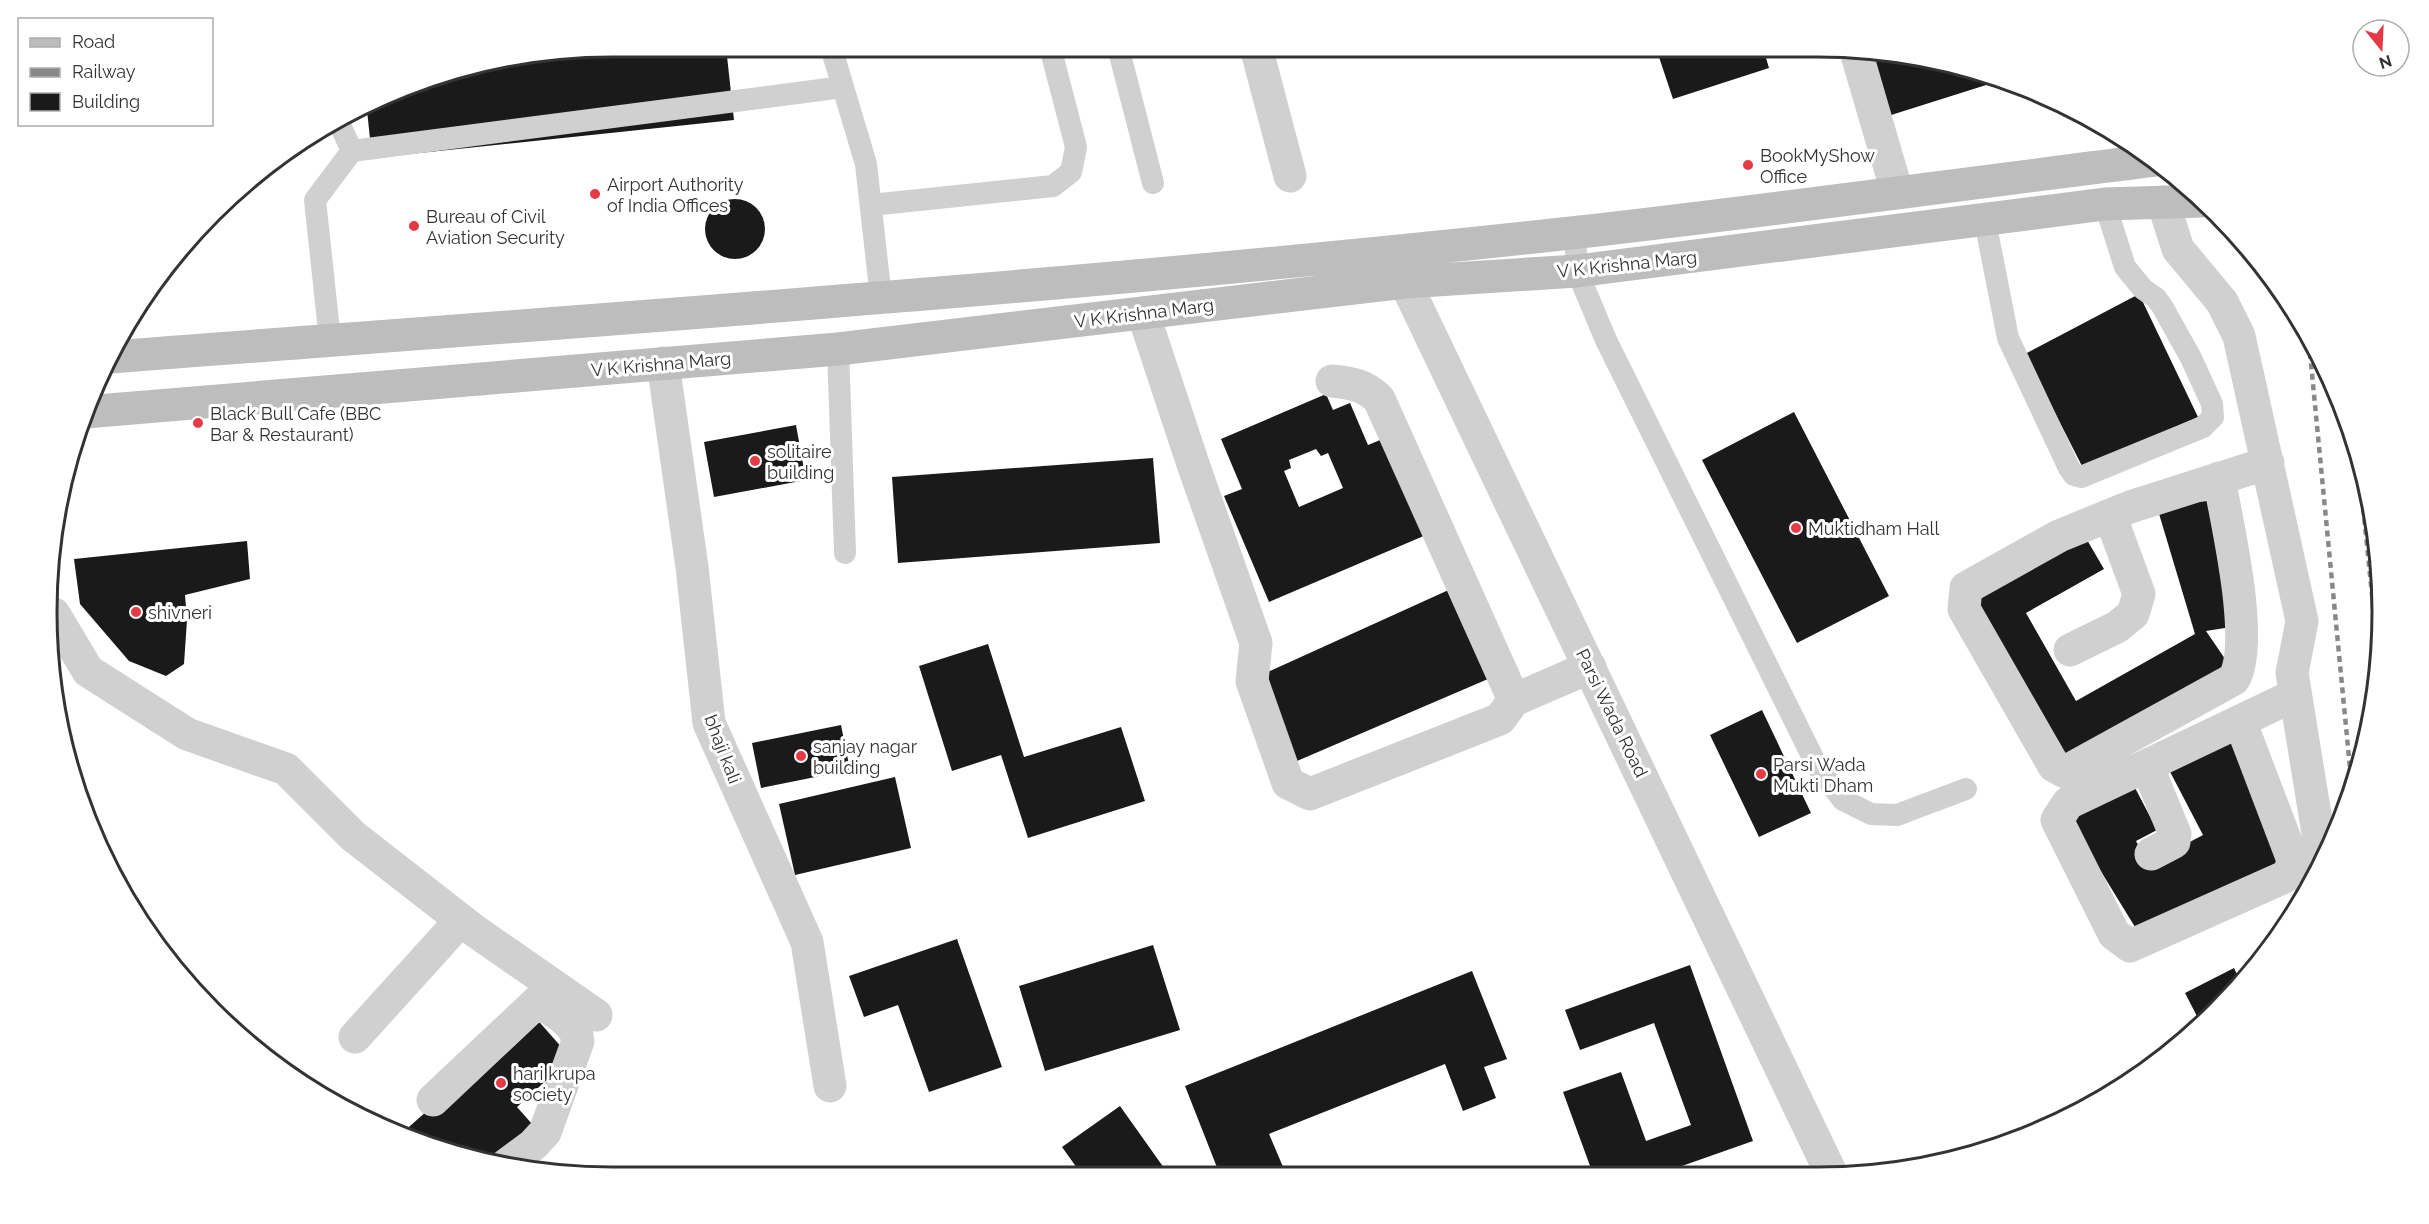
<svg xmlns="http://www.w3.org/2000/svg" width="2429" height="1224" viewBox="0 0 2429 1224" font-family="Raleway,sans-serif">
<rect width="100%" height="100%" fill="#fff"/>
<path fill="#1a1a1a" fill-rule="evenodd" d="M612,46L726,47L734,120L372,158L367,110L430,77Z
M1656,48H1763L1769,68L1673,99Z
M1867,50L1963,66L2002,80L1888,116Z
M705 229a30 30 0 1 1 60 0a30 30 0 1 1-60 0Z
M2139,294L2198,417L2083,468L2025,354Z
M1326,394L1333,410L1350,403L1368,445L1385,438L1426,535L1269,602L1224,496L1242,489L1221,439ZM1316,449L1321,456L1328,453L1343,488L1299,507L1284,471L1291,468L1289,460Z
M1794,412L1889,596L1797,643L1702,460Z
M796,425L806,480L714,497L704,442Z
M1153,458L1160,543L898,563L892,477Z
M2215,500L2231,627L2206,631L2234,672L2066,763L1971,596L2083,533L2104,569L2026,613L2076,701L2195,634L2157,507Z
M247,541L250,579L185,595L187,620L184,664L166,676L129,661L80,604L74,559Z
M1453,588L1488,679L1297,761L1261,675Z
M988,644L1024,757L1121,727L1145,801L1028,838L1001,755L952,771L919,666Z
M1762,710L1811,813L1759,837L1710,735Z
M841,725L850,770L761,788L752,743Z
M2228,733L2284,862L2135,927L2067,816L2132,782L2157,830L2136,841L2148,864L2203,835L2166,764Z
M895,777L911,848L795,875L779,804Z
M957,939L1002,1067L929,1092L898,1005L864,1017L849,976Z
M1153,945L1180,1030L1045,1071L1019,986Z
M1690,965L1753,1141L1662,1173L1593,1174L1563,1092L1621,1072L1646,1141L1691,1125L1654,1023L1580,1050L1565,1010Z
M2234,968L2242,985L2200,1022L2185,993Z
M1472,971L1507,1059L1484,1067L1496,1098L1463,1111L1445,1064L1269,1134L1286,1174L1220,1175L1185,1086Z
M534,1016L571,1058L517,1107L532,1124L490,1162L466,1158L401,1134Z
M1120,1106L1169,1175H1082L1062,1147Z
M1463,1169L1465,1174H1450Z"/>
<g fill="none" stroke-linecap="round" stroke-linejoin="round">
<path stroke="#d0d0d0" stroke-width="22" d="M831,47L866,164L881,298
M1118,47L1153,183
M340,125L352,151L843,87
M871,205L1053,186L1071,172L1076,147L1050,47
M1985,221L2008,338L2069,468L2074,475L2081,477L2203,427L2213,417L2212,404L2191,358L2162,306L2156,298L2143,289L2125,267L2105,204
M1575,232L1577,271L1606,340L1817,766L1843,800L1871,814L1897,815L1966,789
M330,340L315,200L352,151
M838,349L845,553"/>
<path stroke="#d0d0d0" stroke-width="33" d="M1256,47L1290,176
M1855,48L1897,192
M2163,202L2178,249L2222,302L2239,336L2302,621L2292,673L2323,864
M1402,255L1405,282L1831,1173
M1143,313L1193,464L1256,643L1252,681L1288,783L1310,794L1500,719L1514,700
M663,363L692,567L709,723L807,942L830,1086
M1332,381C1352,383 1364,385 1379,399L1514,700L1590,667
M2219,478C2227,524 2255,641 2234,679L2065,772L2054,766L1964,609L1966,588L2059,536L2130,507L2268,463
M54,614L88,671L187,734L286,769L353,836L475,931L596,1015
M2070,650L2117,627L2133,614L2139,594L2110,515
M2240,721L2293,860L2289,875L2130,946L2114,934L2057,820L2068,803L2295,695
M2147,766L2175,834L2174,842L2151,854
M355,1037L461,920
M433,1100L554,986
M506,1165L533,1145L545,1132L578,1041C576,1022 552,1011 538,1001"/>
<path stroke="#bdbdbd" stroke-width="33" d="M110,357C597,320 1085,286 1571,233C1766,211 1961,184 2155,160
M85,412L838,349L1405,282L1577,271L2105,204L2202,201"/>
<path stroke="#888" stroke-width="4.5" stroke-dasharray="6 4.5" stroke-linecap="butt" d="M2308,332L2352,789
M2358,456L2379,664"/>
</g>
<g fill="#e63946" stroke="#fff" stroke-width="2">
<circle cx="1748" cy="165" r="6"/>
<circle cx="595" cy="194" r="6"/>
<circle cx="414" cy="226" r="6"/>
<circle cx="198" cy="423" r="6"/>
<circle cx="755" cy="461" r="6"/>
<circle cx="1796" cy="528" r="6"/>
<circle cx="136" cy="612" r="6"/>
<circle cx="801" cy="756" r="6"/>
<circle cx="1761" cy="774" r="6"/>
<circle cx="501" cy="1083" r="6"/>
</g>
<g text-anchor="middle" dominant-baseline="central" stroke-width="6" stroke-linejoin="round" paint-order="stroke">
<g font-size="18" fill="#333" stroke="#fff" text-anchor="start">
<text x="1760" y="155">BookMyShow<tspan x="1760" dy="21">Office</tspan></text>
<text x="607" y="184">Airport Authority<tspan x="607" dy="21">of India Offices</tspan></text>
<text x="426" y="216">Bureau of Civil<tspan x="426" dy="21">Aviation Security</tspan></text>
<text x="210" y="413">Black Bull Cafe (BBC<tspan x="210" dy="21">Bar &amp; Restaurant)</tspan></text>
<text x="767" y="451">solitaire<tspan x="767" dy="21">building</tspan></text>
<text x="1808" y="528">Muktidham Hall</text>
<text x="148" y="612">shivneri</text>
<text x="813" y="746">sanjay nagar<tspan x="813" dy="21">building</tspan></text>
<text x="1773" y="764">Parsi Wada<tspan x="1773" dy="21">Mukti Dham</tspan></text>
<text x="513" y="1073">hari krupa<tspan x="513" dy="21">society</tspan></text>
</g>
<g font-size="18" fill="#333" stroke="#fff">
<text transform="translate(1627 264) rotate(-6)">V K Krishna Marg</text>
<text transform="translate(1144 313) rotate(-7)">V K Krishna Marg</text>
<text transform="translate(661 364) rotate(-5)">V K Krishna Marg</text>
<text transform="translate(1612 713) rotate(64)">Parsi Wada Road</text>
<text transform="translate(723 749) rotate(69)">bhaji kali</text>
</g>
</g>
<path d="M0 0H2429V1224H0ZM612 57H1817A555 555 0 0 1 2372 612V612A555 555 0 0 1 1817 1167H612A555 555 0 0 1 57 612V612A555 555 0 0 1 612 57Z" fill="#fff" fill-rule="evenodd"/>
<path fill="none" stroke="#333" stroke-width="3" d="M612 57H1817A555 555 0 0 1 2372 612V612A555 555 0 0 1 1817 1167H612A555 555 0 0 1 57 612V612A555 555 0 0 1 612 57Z"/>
<rect x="18" y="18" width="195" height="108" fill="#ffffff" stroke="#adadad" stroke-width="1.5"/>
<rect x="30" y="38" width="30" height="9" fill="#bdbdbd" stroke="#adadad" stroke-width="1.5"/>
<text x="72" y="48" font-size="18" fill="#333333">Road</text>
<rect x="30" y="68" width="30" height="9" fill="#888888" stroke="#adadad" stroke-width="1.5"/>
<text x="72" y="78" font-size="18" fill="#333333">Railway</text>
<rect x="30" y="93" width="30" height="18" fill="#1a1a1a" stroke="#adadad" stroke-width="1.5"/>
<text x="72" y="108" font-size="18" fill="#333333">Building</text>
<g transform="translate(2381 48) rotate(162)"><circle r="28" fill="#ffffff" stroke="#adadad" stroke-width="1.5"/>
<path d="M0-4.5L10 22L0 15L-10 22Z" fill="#e63946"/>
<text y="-9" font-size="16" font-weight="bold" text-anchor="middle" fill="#333333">N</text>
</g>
</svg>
